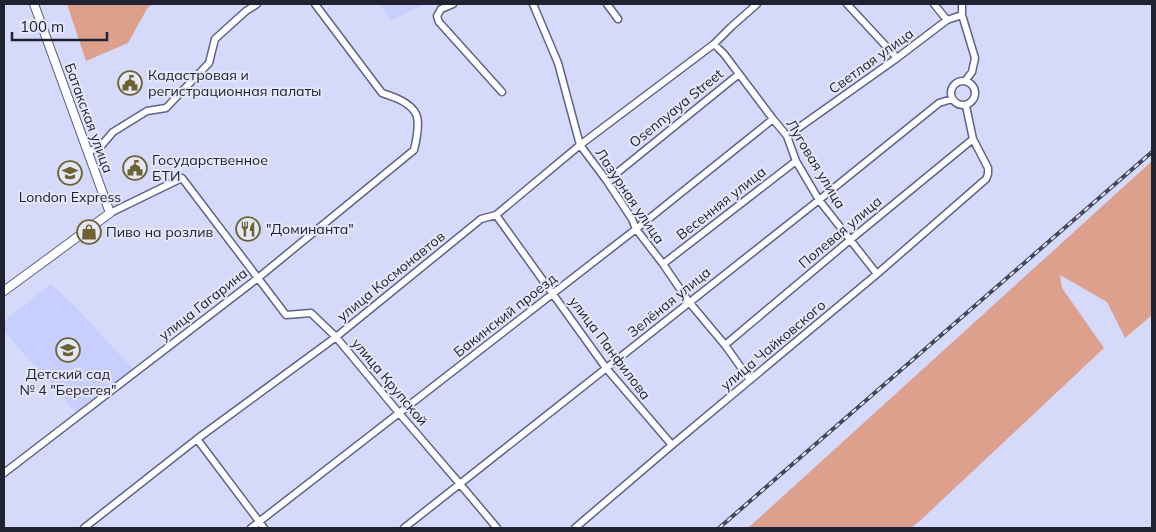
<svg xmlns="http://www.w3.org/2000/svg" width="1156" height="532" viewBox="0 0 1156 532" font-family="Mulish,sans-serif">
<rect width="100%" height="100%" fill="#d5d9fa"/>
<path fill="#c8cefe" d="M380,4H426L392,20Z
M51,284L74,305L133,369L76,412L4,331V321Z"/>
<path fill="#dda08c" d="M67,4H154L148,7L128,43L86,61Z
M1152,161V315L1125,338L1107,302L1060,275L1062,288L1104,348L923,518L911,528H748Z"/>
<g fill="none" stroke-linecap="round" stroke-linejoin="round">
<g stroke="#5f6387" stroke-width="9">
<path id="minor" d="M453,4L441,9L437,16L439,22L502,92
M533,4L558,63L580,145L607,181L632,219L636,229L663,264L689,302L725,345L750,380
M607,4L618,19
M847,4L897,58
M934,4L947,20
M962,15L975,58L972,72L965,81
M714,44L724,54L773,119L787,136L796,161L819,200L877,274
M951 93a12 12 0 1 1 24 0a12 12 0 1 1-24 0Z
M787,136L897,58L947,20L962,15V4
M88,152L101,146L113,132L147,111L166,108L209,63L215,39L246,11L257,4
M607,181L739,74
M110,213L182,178L286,315L311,313L336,337L399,413L460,484L497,528
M496,215L606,368L672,445
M663,264L796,161
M725,345L850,240L973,139
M197,439L264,528
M4,473L258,278L414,150C416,142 420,122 416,114C410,102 394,97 382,93L315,4
M84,528L197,439L336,337L481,219L496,215L580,145L714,44L731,27L757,4
M251,528L636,229L773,119
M404,528L819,200L939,103L952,99
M575,528L672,445L877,274L986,179L988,174V168L973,139L966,106"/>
</g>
<g stroke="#5f6387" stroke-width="10">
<path id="major" d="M4,291L110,213L34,4"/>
</g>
<use href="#minor" stroke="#fff" stroke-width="6"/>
<use href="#major" stroke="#fff" stroke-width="8"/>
<g stroke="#444659" stroke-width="4">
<path id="rail" d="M719,528L1152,152"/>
</g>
<use href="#rail" stroke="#e5e7f8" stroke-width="2" stroke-dasharray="5.5" stroke-linecap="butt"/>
</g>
<defs>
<g id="civic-ring" transform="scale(1.25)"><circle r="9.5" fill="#e5e7f8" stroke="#6c6330" stroke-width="1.5"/><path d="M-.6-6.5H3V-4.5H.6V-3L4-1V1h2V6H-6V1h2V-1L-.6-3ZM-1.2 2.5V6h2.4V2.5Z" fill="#6c6330"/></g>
<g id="school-ring" transform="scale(1.25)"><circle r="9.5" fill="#e5e7f8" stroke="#6c6330" stroke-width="1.5"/><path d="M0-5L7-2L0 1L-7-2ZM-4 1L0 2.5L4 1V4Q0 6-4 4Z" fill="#6c6330"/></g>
<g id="restaurant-ring" transform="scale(1.25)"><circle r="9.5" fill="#e5e7f8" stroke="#6c6330" stroke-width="1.5"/><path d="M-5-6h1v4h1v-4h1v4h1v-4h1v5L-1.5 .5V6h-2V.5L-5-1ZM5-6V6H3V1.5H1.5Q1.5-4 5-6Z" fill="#6c6330"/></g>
<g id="shop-ring" transform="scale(1.25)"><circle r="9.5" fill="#e5e7f8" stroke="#6c6330" stroke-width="1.5"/><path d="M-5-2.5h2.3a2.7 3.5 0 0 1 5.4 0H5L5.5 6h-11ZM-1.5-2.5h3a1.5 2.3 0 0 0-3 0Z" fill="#6c6330"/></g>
</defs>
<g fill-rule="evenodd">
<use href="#civic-ring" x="130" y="83"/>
<use href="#civic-ring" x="135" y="168"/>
<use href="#school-ring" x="70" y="173"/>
<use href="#restaurant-ring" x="248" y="229"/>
<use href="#shop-ring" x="89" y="232"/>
<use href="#school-ring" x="68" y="350"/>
</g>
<g text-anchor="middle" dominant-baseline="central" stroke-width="4" stroke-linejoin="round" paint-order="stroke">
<g font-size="14" fill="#202231" stroke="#e5e7f8">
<text transform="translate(871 61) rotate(-36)">Светлая улица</text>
<text transform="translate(676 108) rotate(-39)">Osennyaya Street</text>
<text transform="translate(89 118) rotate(70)">Батакская улица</text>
<text transform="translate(816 164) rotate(59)">Луговая улица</text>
<text transform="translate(630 196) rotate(56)">Лазурная улица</text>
<text transform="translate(721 203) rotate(-38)">Весенняя улица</text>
<text transform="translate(840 232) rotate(-40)">Полевая улица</text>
<text transform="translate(391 276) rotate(-39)">улица Космонавтов</text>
<text transform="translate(669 302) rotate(-39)">Зелёная улица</text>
<text transform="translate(203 304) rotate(-38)">улица Гагарина</text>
<text transform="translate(505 315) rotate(-38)">Бакинский проезд</text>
<text transform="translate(773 345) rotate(-40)">улица Чайковского</text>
<text transform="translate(610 348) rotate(53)">улица Панфилова</text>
<text transform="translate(390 382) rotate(50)">улица Крупской</text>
</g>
<g font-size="14" fill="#202231" stroke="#e5e7f8" text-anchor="start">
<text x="148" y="75">Кадастровая и<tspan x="148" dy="16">регистрационная палаты</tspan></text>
<text x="152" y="160">Государственное<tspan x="152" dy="16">БТИ</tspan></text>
<text x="70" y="197" text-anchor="middle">London Express</text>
<text x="266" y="229">"Доминанта"</text>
<text x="106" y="232">Пиво на розлив</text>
<text x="68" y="374" text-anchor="middle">Детский сад<tspan x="68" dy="16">№ 4 "Берегея"</tspan></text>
</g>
</g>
<rect width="1156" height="532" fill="none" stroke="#202231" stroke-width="10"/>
<path d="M12 32v8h95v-8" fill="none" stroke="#202231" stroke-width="2.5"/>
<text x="20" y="32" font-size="15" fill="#202231" stroke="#e5e7f8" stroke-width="4" paint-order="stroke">100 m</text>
</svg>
